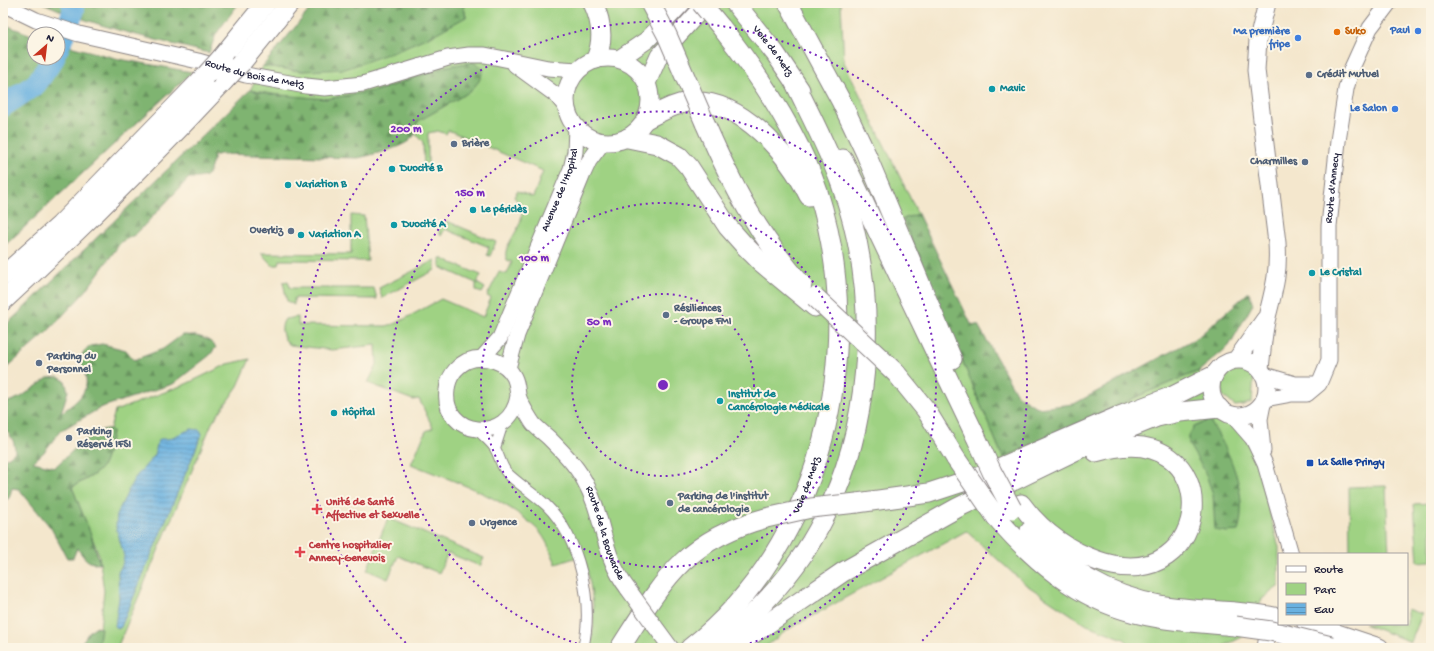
<svg xmlns="http://www.w3.org/2000/svg" width="1434" height="651" viewBox="0 0 1434 651" font-family="'Gochi Hand',sans-serif">
<defs>
<pattern id="forest-firs" width="22" height="20" patternUnits="userSpaceOnUse"><rect width="22" height="20" fill="#7fb471"/><path d="M5 1l3.5 6h-7zM16 11l3.5 6h-7z" fill="#68925e"/></pattern>
<pattern id="water-rules" width="6" height="5" patternUnits="userSpaceOnUse"><rect width="6" height="5" fill="#69b1e0"/><path d="M0 2.5h6" fill="none" stroke="#5690b7"/></pattern>
</defs>
<rect width="100%" height="100%" fill="#fcf5e5"/>
<filter id="ink" filterUnits="userSpaceOnUse"><feTurbulence type="fractalNoise" baseFrequency=".025" numOctaves="2"/><feDisplacementMap in="SourceGraphic" scale="8" xChannelSelector="R" yChannelSelector="G"/><feConvolveMatrix kernelMatrix="1 2 1 2 8 2 1 2 1" color-interpolation-filters="sRGB"/></filter>
<filter id="wash" filterUnits="userSpaceOnUse"><feTurbulence type="fractalNoise" baseFrequency=".012" numOctaves="4" result="noise"/><feDisplacementMap in="SourceGraphic" scale="16" xChannelSelector="R" yChannelSelector="G"/><feGaussianBlur stdDeviation="0.9" result="paint"/><feColorMatrix in="noise" values="0 0 0 0 0 0 0 0 0 0 0 0 0 0 0 0 0 1.4 0 .05"/><feComposite in="paint" operator="in"/></filter>
<g filter="url(#wash)">
<rect width="100%" height="100%" fill="#f4e7cd"/>
<path fill="#9fd283" stroke="#607a5f" d="M463,3H841L844,62L918,214L903,219L1003,458L1152,390L1199,371L1213,414L1245,435L1256,462L1279,547V586L1262,599L1242,637L1220,648H1135L1124,639L1087,625L1025,584L966,531L787,630L764,648H590C598,616 591,587 584,555L556,564C551,552 546,538 537,529C503,496 454,482 411,464L426,431L433,428L419,399L413,400L368,383L377,364L376,345L332,350L290,345C282,339 279,327 285,319L298,317V325L386,326L397,323L441,299L483,317L491,298L487,296L499,272L507,274L512,262L507,260C498,243 538,221 514,197L517,191L533,197L543,171L448,130L446,134L438,131L428,133V169L424,171L423,143L415,133L417,122L426,115L448,66C409,80 368,97 326,99C301,99 274,95 250,90L263,66L303,71L466,17Z
M351,215L364,216L368,261L280,260L279,265H272L261,253L351,254Z
M442,222H449L496,242L490,256L487,255L489,247L445,229L441,236L439,232V224Z
M440,258L481,275L477,283L485,288L482,293L476,291V283L440,267Z
M435,260V270L382,298L379,288Z
M288,281L290,288H374L377,299L294,298V305L287,301L283,282Z
M250,359L238,386L212,423L117,648H98L104,591L99,555L72,487C107,469 103,469 112,433L110,429L115,411L186,384L228,364Z
M1235,369H1243L1254,375L1252,402L1243,405L1235,406L1223,396C1221,384 1223,374 1235,369Z
M1386,486L1389,554H1350L1349,487Z
M1431,503V561L1418,562L1414,504Z
M388,518L484,558L480,566L448,553L439,573L398,556L388,579L367,570Z
M1407,609L1422,614L1411,642L1364,624H1407Z"/>
<path fill="url(#forest-firs)" stroke="#506b56" d="M43,3H239L216,34L209,53C153,39 95,27 43,3Z
M315,3H463L466,17L433,35L393,52L345,69L303,71L263,66Z
M3,24L34,36V58H58V43L119,59L192,72L3,247Z
M473,62L484,69L479,81L471,91L417,122C416,128 416,135 411,139C402,148 371,155 358,158L220,154L214,156C209,173 211,179 189,178L136,234L121,242L85,292L46,333L3,371V328L250,90L269,94L326,99L379,90L448,66Z
M918,214L971,324L978,325L1017,395L1038,408L1074,404L1198,337L1249,292L1253,304L1229,346L1199,371L1152,390L1003,458L903,219Z
M182,335C195,335 208,337 216,347L210,355L173,384L102,407L60,431L44,452L33,462L55,467C65,458 97,426 110,429L112,433C102,472 108,467 72,487L90,532L100,564C88,564 84,558 77,548L73,558H67L51,528L19,489L12,488L9,498L3,502V459L9,457L15,452C15,441 11,435 3,428V404L21,397L48,378L58,377L65,381L68,391L61,413C72,405 89,394 86,378C85,372 82,366 80,360L84,351L91,346L102,344L126,350L134,360L163,349Z
M1209,420C1230,451 1249,494 1238,531L1227,532L1215,530L1213,494L1204,470L1189,445V435L1194,427Z
M95,627L101,628L98,648H78L89,632Z"/>
<path fill="url(#water-rules)" stroke="#466a8e" d="M191,429L200,430L202,434L121,627L118,629L115,626L119,598L118,572L122,566L124,556L116,527L117,514L134,479L155,455L157,444L160,439H168Z"/>
<g fill="none" stroke-linecap="round" stroke-linejoin="round">
<path stroke="#69b1e0" stroke-width="22" d="M58,48L74,10L72,3
M3,106L36,84L54,58"/>
</g>
</g>
<g filter="url(#ink)">
<g fill="none" stroke-linecap="round" stroke-linejoin="round">
<g stroke="#8b8484" stroke-width="12">
<path id="street" d="M477,429C482,435 490,441 494,447C500,455 500,466 508,474C520,485 534,494 546,505C580,538 594,603 583,648
M495,448L503,423"/>
</g>
<g stroke="#8b8484" stroke-width="17">
<g id="secondary">
<path id="s1" d="M3,4L36,20L79,34L198,61L246,75L306,86L325,88L363,84L448,58L469,55H485L548,68L578,70"/>
<path d="M515,65L556,95L566,107"/>
<path id="s2" d="M482,358L500,338L571,169L575,152L576,127"/>
<path d="M508,368L517,335L583,174L589,161L603,142"/>
<path d="M1264,375L1295,384H1314"/>
<path id="s3" d="M518,396C510,446 441,436 447,390C448,377 456,367 467,361C484,354 506,361 514,377C517,383 517,388 518,395C520,403 527,414 532,422C536,428 544,433 549,438C562,451 575,464 584,480C605,517 601,554 628,589"/>
<path id="s4" d="M1265,399L1292,394H1307L1319,384L1329,360V226L1338,141L1346,89L1351,70L1370,28L1389,3"/>
<path d="M1263,404L1260,419L1263,451"/>
<path d="M1233,416L1253,439L1265,464L1291,554"/>
<path d="M654,625L671,648"/>
<path d="M1265,648L1267,635L1278,629L1285,631L1291,636L1293,648"/>
</g>
</g>
<g stroke="#8b8484" stroke-width="19">
<path id="primary" d="M566 100a42 42 0 1 1 84 0a42 42 0 1 1-84 0Z
M619,59L647,40L682,3
M647,83L659,56L707,3
M1211 388a28 28 0 1 1 56 0a28 28 0 1 1-56 0Z
M1236,360L1265,319
M1260,369C1262,352 1263,333 1267,317C1274,289 1279,273 1277,243L1256,70L1258,40L1267,3"/>
</g>
<g stroke="#8b8484" stroke-width="21">
<g id="highway">
<path d="M593,3C602,22 604,40 596,59"/>
<path id="s5" d="M735,3L775,53L800,90"/>
<path d="M788,3L841,101L866,154L952,359"/>
<path d="M222,57L266,3"/>
<path d="M242,62L290,3"/>
<path d="M646,119C659,113 673,104 689,102C739,97 789,154 809,196"/>
<path d="M705,123C732,185 757,234 802,285"/>
<path d="M628,138L657,144L679,156L689,167L728,227L744,245L762,263L815,307"/>
<path d="M843,159L976,437"/>
<path d="M3,276L60,225L205,76"/>
<path d="M3,301C80,230 153,157 224,81"/>
<path d="M896,373L926,410L956,459"/>
<path d="M857,503L929,493L978,477L1117,417L1173,396L1213,376"/>
<path d="M1021,504C1041,531 1066,550 1098,561C1217,602 1231,412 1096,452"/>
<path d="M996,517C1033,560 1078,599 1135,613C1167,621 1201,623 1235,626"/>
<path d="M1030,531C1064,570 1109,596 1160,605C1199,612 1240,609 1279,618"/>
<path d="M1307,624L1379,648"/>
<path d="M620,648C663,581 684,540 766,518"/>
<path id="s6" d="M690,648C823,545 868,348 818,192C798,132 760,76 721,27"/>
<path d="M717,648C749,619 780,589 804,553C874,446 883,303 841,184C828,148 810,115 794,81"/>
<path d="M732,648L843,572L957,508L1085,446L1157,417L1180,412L1219,408"/>
</g>
</g>
<use href="#street" stroke="#fff" stroke-width="10"/>
<use href="#secondary" stroke="#fff" stroke-width="15"/>
<use href="#primary" stroke="#fff" stroke-width="17"/>
<use href="#highway" stroke="#fff" stroke-width="19"/>
<g stroke="#8b8484" stroke-width="17" stroke-linecap="butt">
<path id="secondary-bridge" d="M628,589L654,625"/>
</g>
<g stroke="#8b8484" stroke-width="21" stroke-linecap="butt">
<path id="highway-bridge" d="M650,3L667,35L705,123
M701,3L721,27
M205,76L222,57
M224,81L242,62
M815,297L896,373
M976,437L992,472L1012,509
M956,459L996,517
M766,518L811,508L857,503
M1235,626L1271,631L1331,646"/>
</g>
<use href="#secondary-bridge" stroke="#fff" stroke-width="15"/>
<use href="#highway-bridge" stroke="#fff" stroke-width="19"/>
</g>
</g>
<g fill="none" stroke="#7b2cbf" stroke-width="2" stroke-dasharray="2 4">
<circle cx="663" cy="385" r="91"/>
<circle cx="663" cy="385" r="182"/>
<path d="M588 647A273 273 0 1 1 738 647"/>
<path d="M410 647A364 364 0 1 1 916 647"/>
</g>
<g fill="#3f7fe0" stroke="#fcf5e5" stroke-width="1.5">
<circle cx="1418" cy="31" r="4"/>
<circle cx="1298" cy="38" r="4"/>
<circle cx="1395" cy="109" r="4"/>
</g>
<circle fill="#e8710a" stroke="#fcf5e5" stroke-width="1.5" cx="1337" cy="32" r="4"/>
<g fill="#5c6f8a" stroke="#fcf5e5" stroke-width="1.5">
<circle cx="1309" cy="75" r="4"/>
<circle cx="454" cy="144" r="4"/>
<circle cx="1305" cy="162" r="4"/>
<circle cx="291" cy="231" r="4"/>
<circle cx="666" cy="315" r="4"/>
<circle cx="39" cy="363" r="4"/>
<circle cx="69" cy="438" r="4"/>
<circle cx="670" cy="503" r="4"/>
<circle cx="472" cy="523" r="4"/>
</g>
<g fill="#0f9aa8" stroke="#fcf5e5" stroke-width="1.5">
<circle cx="992" cy="89" r="4"/>
<circle cx="392" cy="169" r="4"/>
<circle cx="288" cy="185" r="4"/>
<circle cx="473" cy="210" r="4"/>
<circle cx="394" cy="225" r="4"/>
<circle cx="301" cy="235" r="4"/>
<circle cx="1312" cy="273" r="4"/>
<circle cx="720" cy="401" r="4"/>
<circle cx="334" cy="413" r="4"/>
</g>
<rect fill="#1a4fb4" stroke="#fcf5e5" stroke-width="1.5" x="1306" y="459" width="8" height="8" rx="2"/>
<g fill="#e0444e" stroke="#fcf5e5" stroke-width="1.5">
<path d="M315 503h4v4h4v4h-4v4h-4v-4h-4v-4h4z"/>
<path d="M298 546h4v4h4v4h-4v4h-4v-4h-4v-4h4z"/>
</g>
<g text-anchor="middle" dominant-baseline="central" stroke-width="4" stroke-linejoin="round" paint-order="stroke">
<g font-size="11" font-weight="bold" fill="#366cbe" stroke="#fcf5e5" text-anchor="end">
<text x="1410" y="31">Paul</text>
<text x="1290" y="32">Ma première<tspan x="1290" dy="13">fripe</tspan></text>
<text x="1387" y="109">Le Salon</text>
</g>
<g font-size="11" font-weight="bold" fill="#c56008" stroke="#fcf5e5" text-anchor="start">
<text x="1345" y="32">Suko</text>
</g>
<g font-size="11" fill="#22223b" stroke="#fcf5e5">
<text stroke="none"><textPath href="#s5" startOffset="61">Voie de Metz</textPath></text>
<text stroke="none"><textPath href="#s1" startOffset="262">Route du Bois de Metz</textPath></text>
<text stroke="none"><textPath href="#s4" startOffset="256">Route d'Annecy</textPath></text>
<text stroke="none"><textPath href="#s2" startOffset="187">Avenue de l'Hopital</textPath></text>
<text stroke="none"><textPath href="#s6" startOffset="203">Voie de Metz</textPath></text>
<text stroke="none"><textPath href="#s3" startOffset="389">Route de la Bouvarde</textPath></text>
</g>
<g font-size="11" font-weight="bold" fill="#4e5e75" stroke="#fcf5e5" text-anchor="start">
<text x="1317" y="75">Crédit Mutuel</text>
<text x="462" y="144">Brière</text>
<text x="1297" y="162" text-anchor="end">Charmilles</text>
<text x="283" y="231" text-anchor="end">Overkiz</text>
<text x="674" y="309">Résiliences<tspan x="674" dy="13">- Groupe FMI</tspan></text>
<text x="47" y="357">Parking du<tspan x="47" dy="13">Personnel</tspan></text>
<text x="77" y="432">Parking<tspan x="77" dy="13">Réservé IFSI</tspan></text>
<text x="678" y="497">Parking de l'institut<tspan x="678" dy="13">de cancérologie</tspan></text>
<text x="480" y="523">Urgence</text>
</g>
<g font-size="11" font-weight="bold" fill="#0d838f" stroke="#fcf5e5" text-anchor="start">
<text x="1000" y="89">Mavic</text>
<text x="400" y="169">Duocité B</text>
<text x="296" y="185">Variation B</text>
<text x="481" y="210">Le périclès</text>
<text x="402" y="225">Duocité A</text>
<text x="309" y="235">Variation A</text>
<text x="1320" y="273">Le Cristal</text>
<text x="728" y="395">Institut de<tspan x="728" dy="13">Cancérologie Médicale</tspan></text>
<text x="342" y="413">Hôpital</text>
</g>
<g font-size="11" font-weight="bold" fill="#164399" stroke="#fcf5e5" text-anchor="start">
<text x="1318" y="463">La Salle Pringy</text>
</g>
<g font-size="11" font-weight="bold" fill="#be3a42" stroke="#fcf5e5" text-anchor="start">
<text x="326" y="503">Unité de Santé<tspan x="326" dy="13">Affective et Sexuelle</tspan></text>
<text x="309" y="546">Centre hospitalier<tspan x="309" dy="13">Annecy-Genevois</tspan></text>
</g>
</g>
<circle cx="663" cy="385" r="6" fill="#7b2cbf" stroke="#fcf5e5" stroke-width="2"/>
<g font-size="12" text-anchor="middle" font-weight="bold" fill="#7b2cbf" stroke="#fcf5e5" stroke-width="4" stroke-linejoin="round" paint-order="stroke">
<text x="406" y="132">200 m</text>
<text x="470" y="196">150 m</text>
<text x="534" y="261">100 m</text>
<text x="599" y="325">50 m</text>
</g>
<rect width="1434" height="651" fill="none" stroke="#fcf5e5" stroke-width="16"/>
<rect x="1278" y="553" width="130" height="72" fill="#fcf5e5" stroke="#a5a1a1"/>
<rect x="1286" y="566" width="20" height="6" fill="#ffffff" stroke="#a5a1a1"/>
<text x="1314" y="573" font-size="12" fill="#22223b">Route</text>
<rect x="1286" y="583" width="20" height="12" fill="#9fd283" stroke="#a5a1a1"/>
<text x="1314" y="593" font-size="12" fill="#22223b">Parc</text>
<rect x="1286" y="603" width="20" height="12" fill="url(#water-rules)" stroke="#a5a1a1"/>
<text x="1314" y="613" font-size="12" fill="#22223b">Eau</text>
<g transform="translate(46 46) rotate(28)"><circle r="19" fill="#fcf5e5" stroke="#a5a1a1"/>
<path d="M0-3L7 15L0 10L-7 15Z" fill="#c8321e"/>
<text y="-6" font-size="11" font-weight="bold" text-anchor="middle" fill="#22223b">N</text>
</g>
</svg>
